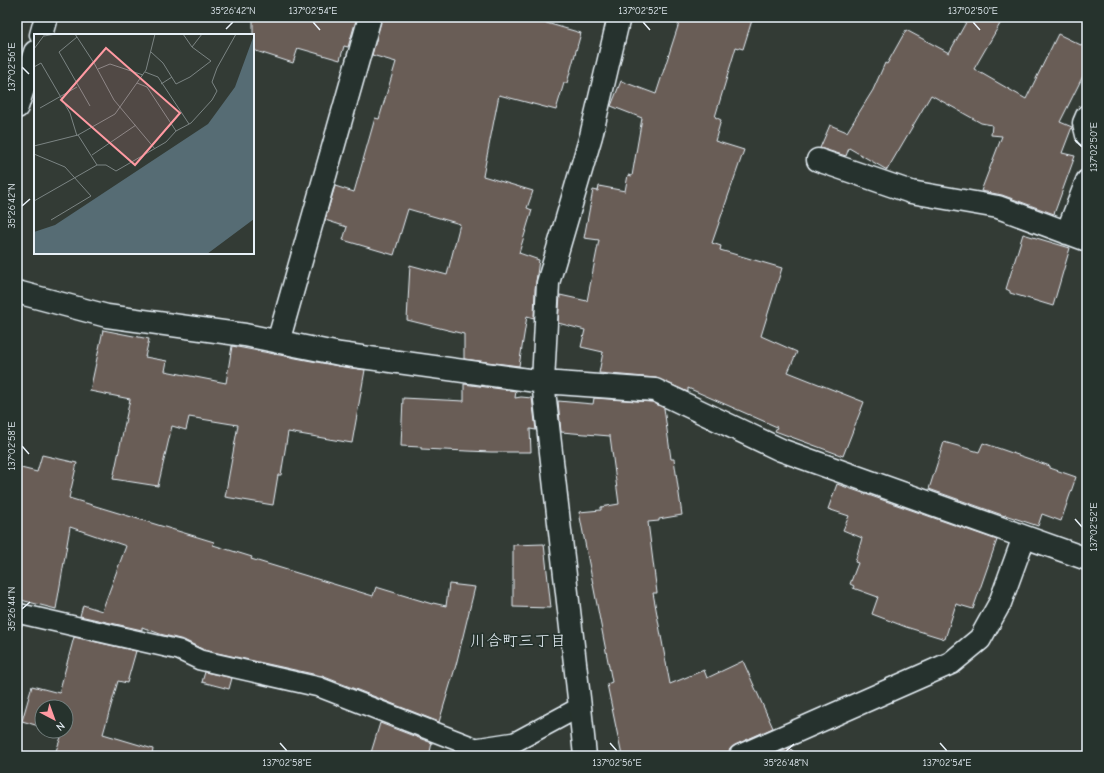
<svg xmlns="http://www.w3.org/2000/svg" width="1104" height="773" viewBox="0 0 1104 773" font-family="'Comic Neue','Klee One',sans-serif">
<rect width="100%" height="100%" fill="#333b35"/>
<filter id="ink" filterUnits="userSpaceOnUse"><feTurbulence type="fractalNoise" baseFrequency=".025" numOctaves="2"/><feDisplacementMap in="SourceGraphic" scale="8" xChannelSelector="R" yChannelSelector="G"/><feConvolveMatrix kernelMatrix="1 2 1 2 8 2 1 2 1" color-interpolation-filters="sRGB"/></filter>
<g filter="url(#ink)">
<path fill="#695d57" stroke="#e8f1f8" d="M253,17H357L348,47L344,46L340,60L298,48L293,63L253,50Z
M382,17H526L581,33L567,83H564L556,110L499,95L483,176L533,191L527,208L532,210L519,253L539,260L535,289L534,318L527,316L519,366L464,359V334L407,320L410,265L447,275L460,224L408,209L394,255L343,240L347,227L325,220L335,186L354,192L375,118L379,119L396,62L372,55Z
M681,17H753L743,49L736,47L715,117L721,120L715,141L744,150L712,243L721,246L720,250L782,268L761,336L797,352L788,372L864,402L843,456L775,431L777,427L688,388V392L656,378L599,373L603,352L581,347L585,330L558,323L560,295L587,301L599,240L584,238L593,190L598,191L599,186L625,191L628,175L632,176L642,118L611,106L621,81L656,94Z
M969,17H1004L974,69L1026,99L1058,34L1087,48V68L1060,122L1072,127L1062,153L1075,156L1054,214L1002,195L981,191L1002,136L991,135L992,125L981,123L931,95L887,170L849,148L846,156L820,148L830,125L847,132L873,90L885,63L887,64L906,30L949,53Z
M1023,234L1070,248L1053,306L1010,293V291L1006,289Z
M103,330L149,339L145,357L167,361L165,371L226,383L232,346L338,366L365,370L352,443L288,432L281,475H278L273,505L225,497L238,425L189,417L186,430L172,426L158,486L113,479L130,399L90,391Z
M464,384L516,391L515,398L521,397L532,398L536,430L530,429L531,452H491L421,449V447L401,446L403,398L464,401Z
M594,398L652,402L664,408L671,459H674L682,515L659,519V521L648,522L657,593H653L670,684L704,670L707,678L743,661L773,728L735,745L730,749L728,756H622L607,684L612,682L579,512L601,510V507L619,504L610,436L561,432L558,401L593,404Z
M944,442L979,452L983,443L1050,466V468L1076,477L1061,521L1042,514L1038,526L1005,515V516L929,489Z
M42,455L77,463L69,498L214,542L213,545L252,557L251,559L373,596L376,587L432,604L433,603L446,606L449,584L475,587L456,665L439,722L322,676L204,650L184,640L160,634L142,627V630L80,616L83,605L102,611L126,546L70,527L56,609L17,599V467L37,472Z
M837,484L997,540L973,609L956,604L945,639L906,627L872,614L878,597L853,588L854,586L850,584L858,563L855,562L862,538L843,530L849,516L828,509Z
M544,544L551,608L513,607V545Z
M74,637L136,651L127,683L118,681L103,734L153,749L152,756H54L63,732L59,731H66V707H42V727L22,721L32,686L59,693Z
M205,672L232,678L229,689L202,682Z
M380,723L432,743L429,756H370Z
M790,748L798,756H771Z"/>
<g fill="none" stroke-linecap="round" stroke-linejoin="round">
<g stroke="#e8f1f8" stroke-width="22">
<path id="service" d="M17,613L179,650L200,660L319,687L476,748L515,742L580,707"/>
</g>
<g stroke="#e8f1f8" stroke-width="25">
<path id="minor" d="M41,35L46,17
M17,107L35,52
M1087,116L1084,123L1087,135
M818,160L911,192L998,207L1087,240
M1067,233L1087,181
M17,292L107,316L245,335L340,354L543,382L655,390L781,450L1087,559
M278,342L370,17
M585,756L580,707L543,382L548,283L591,136L619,17
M740,756L951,663L980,639L1000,603L1024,537"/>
</g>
<use href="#service" stroke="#26332d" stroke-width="19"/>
<use href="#minor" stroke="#26332d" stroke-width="22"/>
</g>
</g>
<path fill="none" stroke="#e8f1f8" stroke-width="1.5" d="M313,22L320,30M643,22L650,30M973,22L980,30M226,29L233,22M22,67L29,74M1075,140L1082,147M22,206L30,199M22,446L29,454M1075,519L1082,527M22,609L30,602M280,743L287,751M610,743L617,751M940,743L947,751M786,751L794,744"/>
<g text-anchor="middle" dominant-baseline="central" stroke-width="3.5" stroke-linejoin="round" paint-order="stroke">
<g font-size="16" fill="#e8f1f8" stroke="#26332d">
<text x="518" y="641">川合町三丁目</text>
</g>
</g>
<g transform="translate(34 34)">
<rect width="220" height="220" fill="#333b35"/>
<path d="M220,1V185L173,220H0V198L21,191L174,90L201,53Z" fill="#566c74"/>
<path fill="none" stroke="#7b8483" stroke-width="1" d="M41,0L60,29L80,66L121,115M10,2L22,0M43,3L25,18L56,72M158,13L168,0M0,15L11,0M117,18L129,29L142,50L156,43L177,27L158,13L149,0M0,33L7,29L36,79L43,102M64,35L76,30L109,41M111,38L124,43L155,90M103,49L113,53L142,97M127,50L138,43M6,74L43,53M0,112L44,101L81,80L112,36L121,0M0,120L31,133L57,162L17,186M58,121L102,91M63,131H72L82,137L132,108L142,97L157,89L178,66L183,57L178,48L183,34L202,0M0,167L63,131L44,101"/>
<path fill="#ff9aa2" fill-opacity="0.15" stroke="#ff9aa2" stroke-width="2" d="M72,14L146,79L101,131L27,66Z"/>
<rect width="220" height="220" fill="none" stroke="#e8f1f8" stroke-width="2"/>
</g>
<rect width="1104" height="773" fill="none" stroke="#26332d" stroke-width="44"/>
<g transform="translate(54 719) rotate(139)"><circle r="19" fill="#26332d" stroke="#747f7e"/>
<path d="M0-3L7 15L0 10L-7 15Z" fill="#ff9aa2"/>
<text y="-6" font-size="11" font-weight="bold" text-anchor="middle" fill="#e8f1f8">N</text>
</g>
<rect x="22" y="22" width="1060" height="729" fill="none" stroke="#e8f1f8" stroke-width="1.5"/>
<g font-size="10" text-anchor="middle" fill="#e8f1f8">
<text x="233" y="14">35°26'42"N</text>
<text x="313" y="14">137°02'54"E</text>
<text x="643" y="14">137°02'52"E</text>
<text x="973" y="14">137°02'50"E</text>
<text transform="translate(11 67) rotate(-90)" y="4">137°02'56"E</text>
<text transform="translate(1093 147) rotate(-90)" y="4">137°02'50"E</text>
<text transform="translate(11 206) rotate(-90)" y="4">35°26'42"N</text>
<text transform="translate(11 446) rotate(-90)" y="4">137°02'58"E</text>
<text transform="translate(1093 527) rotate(-90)" y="4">137°02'52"E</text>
<text transform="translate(11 609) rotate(-90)" y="4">35°26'44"N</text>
<text x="287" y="766">137°02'58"E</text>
<text x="617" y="766">137°02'56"E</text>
<text x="786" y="766">35°26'48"N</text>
<text x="947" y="766">137°02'54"E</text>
</g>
</svg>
